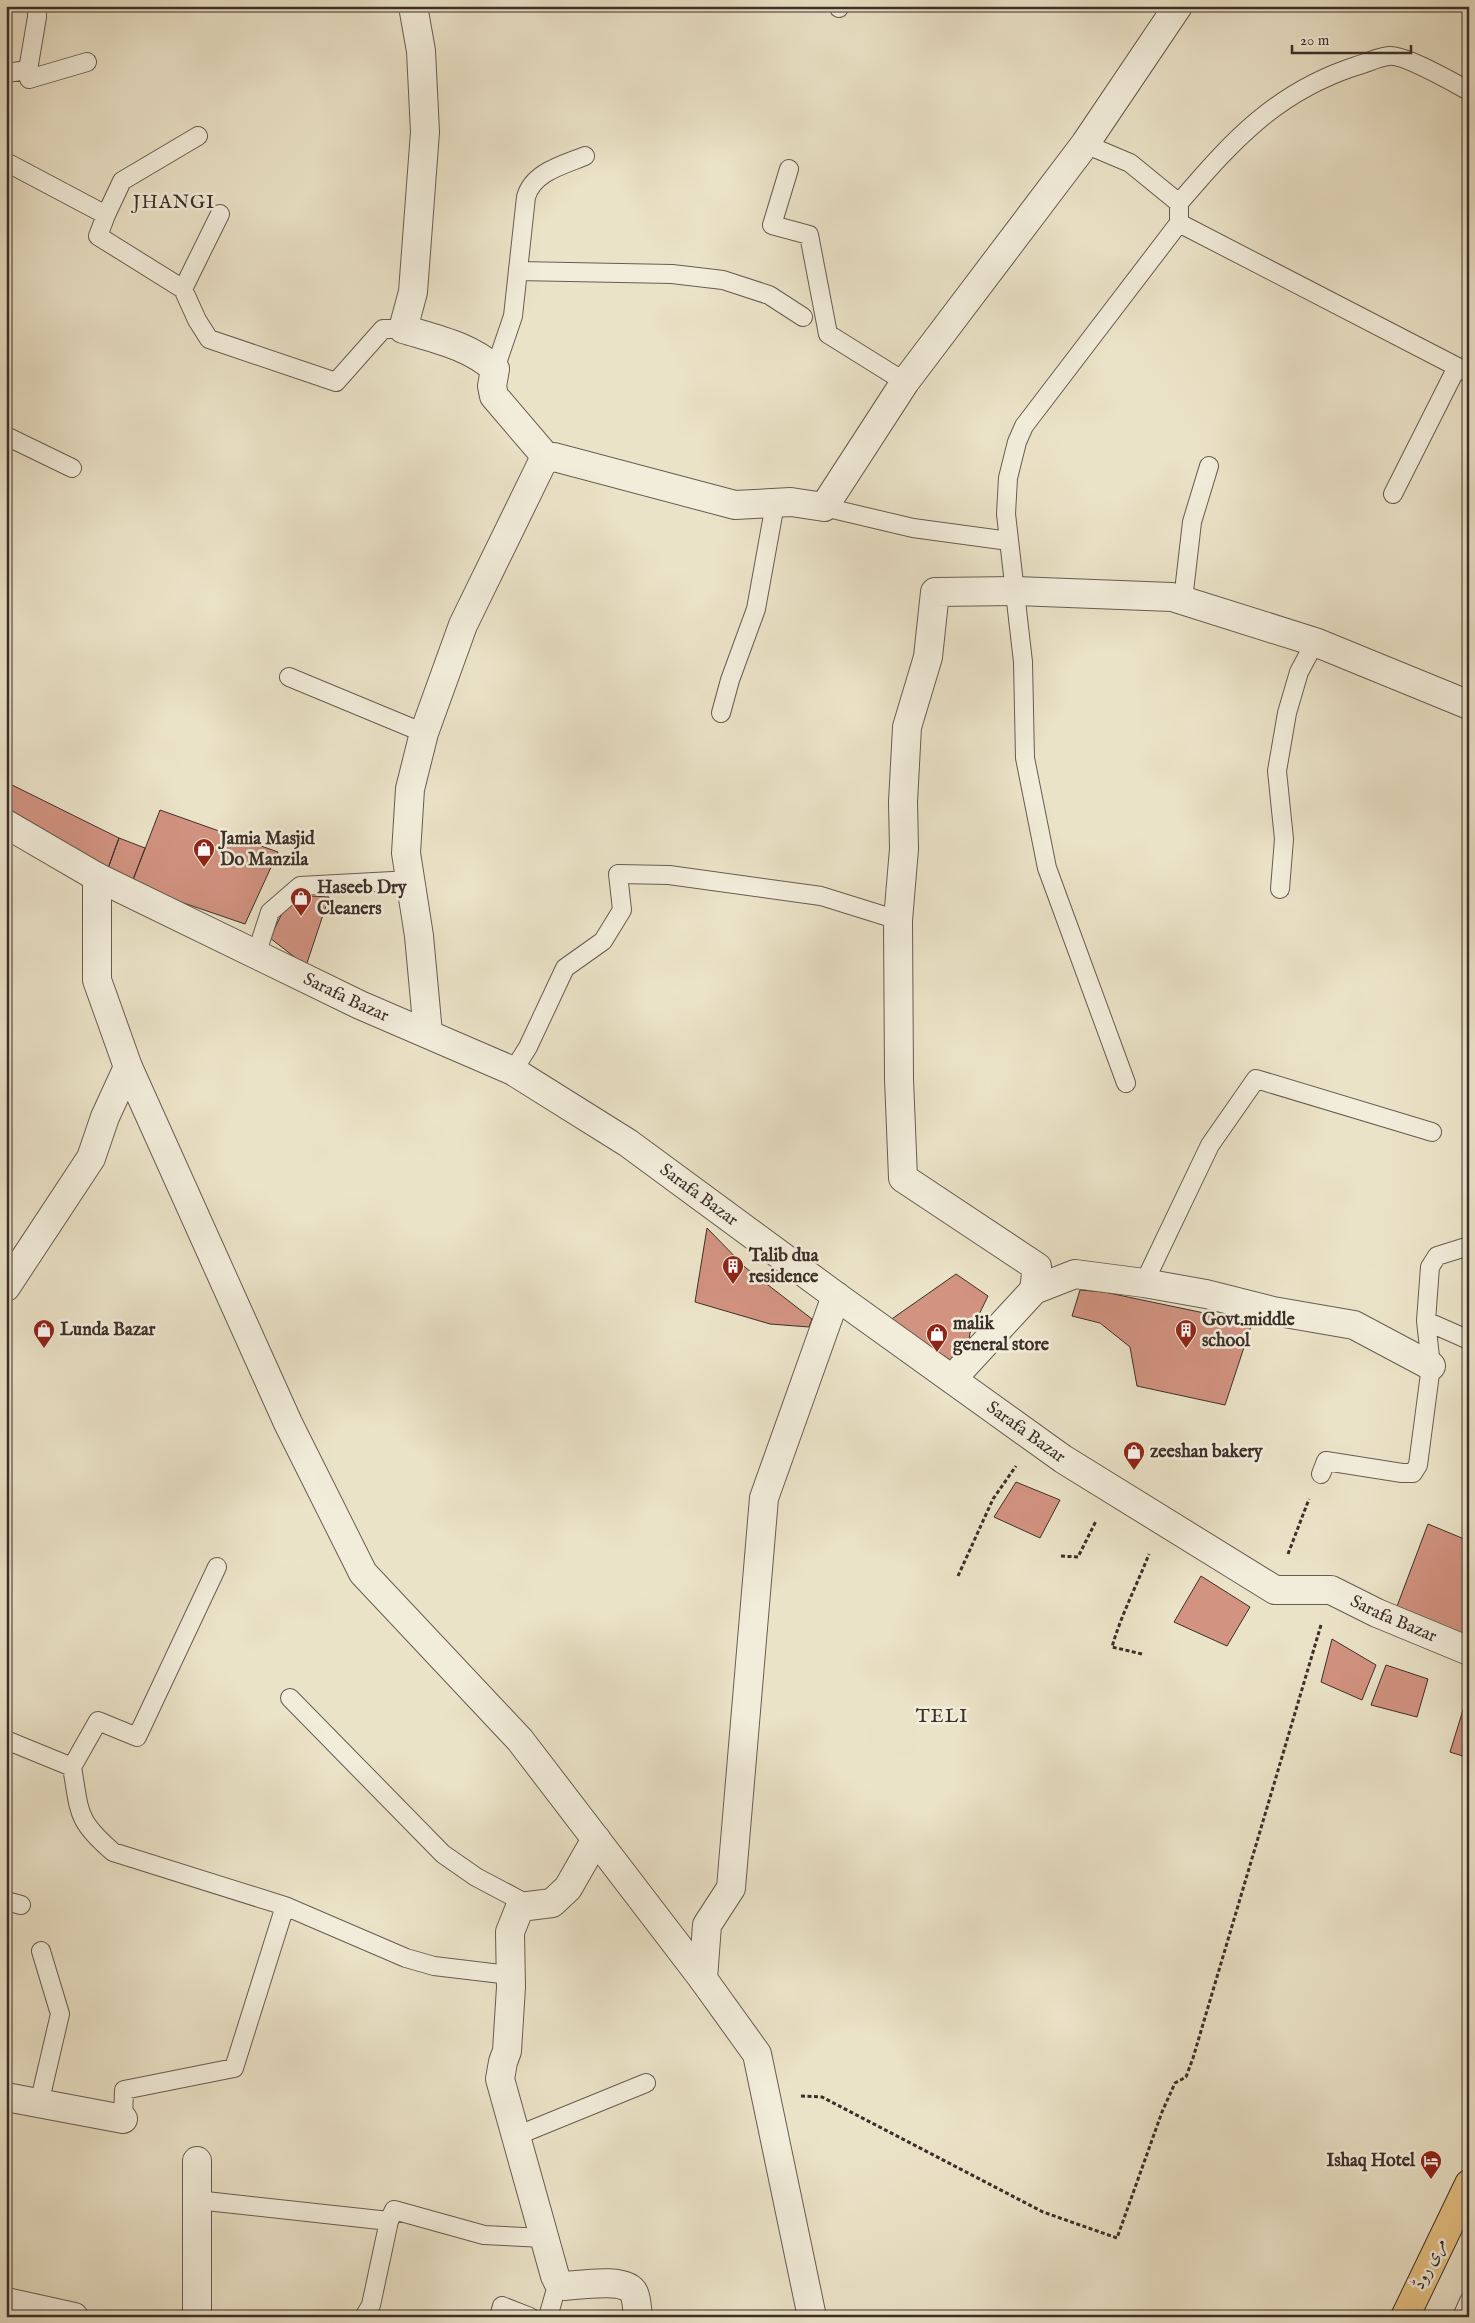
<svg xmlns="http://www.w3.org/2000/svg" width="1475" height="2323" viewBox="0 0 1475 2323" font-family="'IM FELL English',Amiri,serif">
<rect width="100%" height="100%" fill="#ebe3c8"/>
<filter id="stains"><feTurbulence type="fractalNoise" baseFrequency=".004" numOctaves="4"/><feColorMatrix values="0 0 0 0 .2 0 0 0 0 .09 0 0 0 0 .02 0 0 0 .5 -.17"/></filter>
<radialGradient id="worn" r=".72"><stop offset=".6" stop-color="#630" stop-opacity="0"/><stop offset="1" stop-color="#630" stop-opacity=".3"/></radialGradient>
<path fill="#d29381" stroke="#3c2f29" d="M6,782L119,838L106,874L6,819Z
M160,810L278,852L245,924L131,885Z
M119,838L145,848L131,885L106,874Z
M291,895L329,897L306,966L270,938Z
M707,1228L746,1268L812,1319L809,1327L770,1324L695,1302Z
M956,1274L988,1296L970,1333L968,1346L953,1362L922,1341L886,1323Z
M1080,1290L1104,1292L1252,1323L1225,1405L1137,1386L1130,1347L1100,1323L1072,1316Z
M1016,1482L1060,1500L1040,1538L994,1517Z
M1428,1524L1469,1541V1637L1396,1609Z
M1201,1576L1250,1607L1227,1646L1174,1622Z
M1332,1639L1376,1665L1362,1700L1321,1682Z
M1386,1665L1428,1679L1417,1717L1371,1705Z
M1468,1694H1469V1758L1450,1752Z"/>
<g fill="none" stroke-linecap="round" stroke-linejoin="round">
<g stroke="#685c51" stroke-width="20">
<path id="service" d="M839,8L840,6
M28,70L29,79L87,62
M6,73L28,70L37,17V6
M1085,144L1130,163L1179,203V223L1024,426L1017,442L1008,478L1006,514L1023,662L1025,758L1047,868L1126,1083
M6,162L106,215L98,236L183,289L197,320L209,339L336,382L383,329H403
M789,169L772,225L809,235L828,334L905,382
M1179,203C1232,141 1276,92 1356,66C1367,63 1378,57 1389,56C1404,54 1454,83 1469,91
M106,215L122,181L198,136
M1179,223L1469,373
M518,271L672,274L723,280L769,295L803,317
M183,289L220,214
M495,369L513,316L526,197C533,172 563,165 585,156
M6,436L72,468
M1393,494L1457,367
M824,507L913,528L1009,541
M1183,600L1192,522L1209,466
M289,677L424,733
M721,713L730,680L756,609L775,504
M1280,889L1284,839L1277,771L1287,713L1299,672L1315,642
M256,955L270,912L300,886L411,880
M513,1071L528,1047L565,968L603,941L622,910L618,874L669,875L821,896L898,920
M1144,1283L1210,1145L1256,1079L1432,1132
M1426,1321L1469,1340
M1321,1474L1326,1461L1402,1473H1413L1418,1465L1431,1366L1426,1321L1430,1267L1437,1256L1469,1246
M290,1698L443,1854L476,1877L529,1905
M6,1740L72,1767C80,1813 76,1820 113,1852L285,1906L406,1958L434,1966L510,1975
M72,1767L98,1721L137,1737L217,1567
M6,1901L21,1905
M39,2104L60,2014L41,1951
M123,2119L124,2090L234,2068L285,1906
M516,2136L646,2083
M197,2200L389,2221L394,2210L484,2235L544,2238
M364,2317L371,2305L389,2221
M499,2317L502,2306L530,2317
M548,2317L558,2282
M1462,2317L1469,2301"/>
</g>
<g stroke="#685c51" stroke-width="30">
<g id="minor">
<path d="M413,6L421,51L425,132L413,292L403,329C436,339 470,346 495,369L492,386L494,396L547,458"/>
<path id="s1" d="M6,824L97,877L360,1005L513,1071L628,1143L836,1296L1063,1459L1275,1590H1331L1377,1613L1469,1651"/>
<path d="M97,877V980L128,1067L288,1423L363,1573L520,1740L703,1979L757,2054L812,2317"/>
<path d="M428,1033L419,936L406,853L410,789L424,733L463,625L543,461L554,457L735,505L791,502L824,507L905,382L1085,144L1178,6"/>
<path d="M6,1287L91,1158L105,1117L128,1067"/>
<path d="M1034,1290L1037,1267L903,1178L899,1079L898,920L904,849L903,802L907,727L928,657L935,592L1016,591L1172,597L1315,642L1469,705"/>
<path d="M952,1379L1034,1290L1075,1274L1144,1283L1206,1294L1273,1311L1354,1325L1431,1366"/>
<path d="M596,1839L568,1888L552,1903L520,1907L510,1932L511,1987L507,2051L503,2062L500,2079L555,2276L558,2282L565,2286C580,2285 627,2277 634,2293C637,2300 637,2309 638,2317"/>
<path d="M703,1979L707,1925L731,1888L764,1498L836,1296"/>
<path d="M6,2097L123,2119"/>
<path d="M197,2161V2317"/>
<path d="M6,2302L74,2317"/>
</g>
</g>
<g stroke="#3c2f29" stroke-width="30">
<path id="primary" d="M1405,2317L1469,2184"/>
</g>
<path stroke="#3c2f29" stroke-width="3" stroke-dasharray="4 2.5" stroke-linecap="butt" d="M1288,1554L1309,1499
M1061,1556L1078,1557L1096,1521
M958,1576L993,1499L1016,1466
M1142,1654L1112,1647C1121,1615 1137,1585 1149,1554
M801,2096L822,2097L1043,2212L1117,2238L1162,2112L1175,2083L1186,2077L1193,2058L1321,1625"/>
<use href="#service" stroke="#f2eddb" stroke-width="18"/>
<use href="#minor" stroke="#f2eddb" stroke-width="28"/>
<use href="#primary" stroke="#e6c284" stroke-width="28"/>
</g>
<defs>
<g id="shop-pin" transform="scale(1.125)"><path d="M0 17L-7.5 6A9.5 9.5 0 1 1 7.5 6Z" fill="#8f2418" stroke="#f2eddb"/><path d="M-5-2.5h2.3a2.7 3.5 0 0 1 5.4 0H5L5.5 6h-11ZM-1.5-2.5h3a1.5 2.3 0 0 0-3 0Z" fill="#fff"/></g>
<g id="building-pin" transform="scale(1.125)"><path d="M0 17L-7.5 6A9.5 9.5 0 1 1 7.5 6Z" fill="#8f2418" stroke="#f2eddb"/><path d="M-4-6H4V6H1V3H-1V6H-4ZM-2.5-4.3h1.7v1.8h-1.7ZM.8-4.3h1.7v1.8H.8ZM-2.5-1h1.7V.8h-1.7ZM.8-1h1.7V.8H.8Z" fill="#fff"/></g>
<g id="hotel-pin" transform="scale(1.125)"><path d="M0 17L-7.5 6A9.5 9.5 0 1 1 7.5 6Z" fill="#8f2418" stroke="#f2eddb"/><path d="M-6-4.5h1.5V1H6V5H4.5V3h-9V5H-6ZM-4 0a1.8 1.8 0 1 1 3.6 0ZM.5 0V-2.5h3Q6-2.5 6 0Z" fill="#fff"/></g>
</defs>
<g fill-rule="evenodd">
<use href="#shop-pin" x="204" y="849"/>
<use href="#shop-pin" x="301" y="898"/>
<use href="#building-pin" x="733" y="1266"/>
<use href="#shop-pin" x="44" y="1330"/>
<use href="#building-pin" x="1186" y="1330"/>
<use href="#shop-pin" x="937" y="1334"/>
<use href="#shop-pin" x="1134" y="1452"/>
<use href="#hotel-pin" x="1431" y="2161"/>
</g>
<g text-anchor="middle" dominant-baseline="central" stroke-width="5" stroke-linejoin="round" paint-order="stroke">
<g font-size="18" font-weight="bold" fill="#3c2f29" stroke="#f2eddb" text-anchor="start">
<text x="220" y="839">Jamia Masjid<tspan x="220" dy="21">Do Manzila</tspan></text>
<text x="317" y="888">Haseeb Dry<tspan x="317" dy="21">Cleaners</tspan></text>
<text x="749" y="1256">Talib dua<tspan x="749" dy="21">residence</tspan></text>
<text x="1202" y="1320">Govt.middle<tspan x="1202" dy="21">school</tspan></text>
<text x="953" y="1324">malik<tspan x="953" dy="21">general store</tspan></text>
<text x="60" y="1330">Lunda Bazar</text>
<text x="1150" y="1452">zeeshan bakery</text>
<text x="1415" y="2161" text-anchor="end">Ishaq Hotel</text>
</g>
<g font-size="18" fill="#3c2f29" stroke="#f2eddb">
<text stroke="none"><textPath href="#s1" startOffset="382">Sarafa Bazar</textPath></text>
<text stroke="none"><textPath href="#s1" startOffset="788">Sarafa Bazar</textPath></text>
<text stroke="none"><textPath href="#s1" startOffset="1192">Sarafa Bazar</textPath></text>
<text stroke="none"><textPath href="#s1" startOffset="1612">Sarafa Bazar</textPath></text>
<text transform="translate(1430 2264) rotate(-64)">مری روڈ</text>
</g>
<g font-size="19" letter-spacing="1" fill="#3c2f29" stroke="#f2eddb">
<text x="174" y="203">JHANGI</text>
<text x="942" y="1717">TELI</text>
</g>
</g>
<rect width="1475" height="2323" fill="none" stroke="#ebe3c8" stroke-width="25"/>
<rect x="8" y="8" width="1460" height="2308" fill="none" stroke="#3c2f29" stroke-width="2.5"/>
<rect x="12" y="12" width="1450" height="2298" fill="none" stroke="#3c2f29"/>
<path d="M1292 45v8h119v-8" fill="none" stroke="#3c2f29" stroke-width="2.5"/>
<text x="1300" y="45" font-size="15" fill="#3c2f29" stroke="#f2eddb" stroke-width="4" paint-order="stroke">20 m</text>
<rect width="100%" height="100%" filter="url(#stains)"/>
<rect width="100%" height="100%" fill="url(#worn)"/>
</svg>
